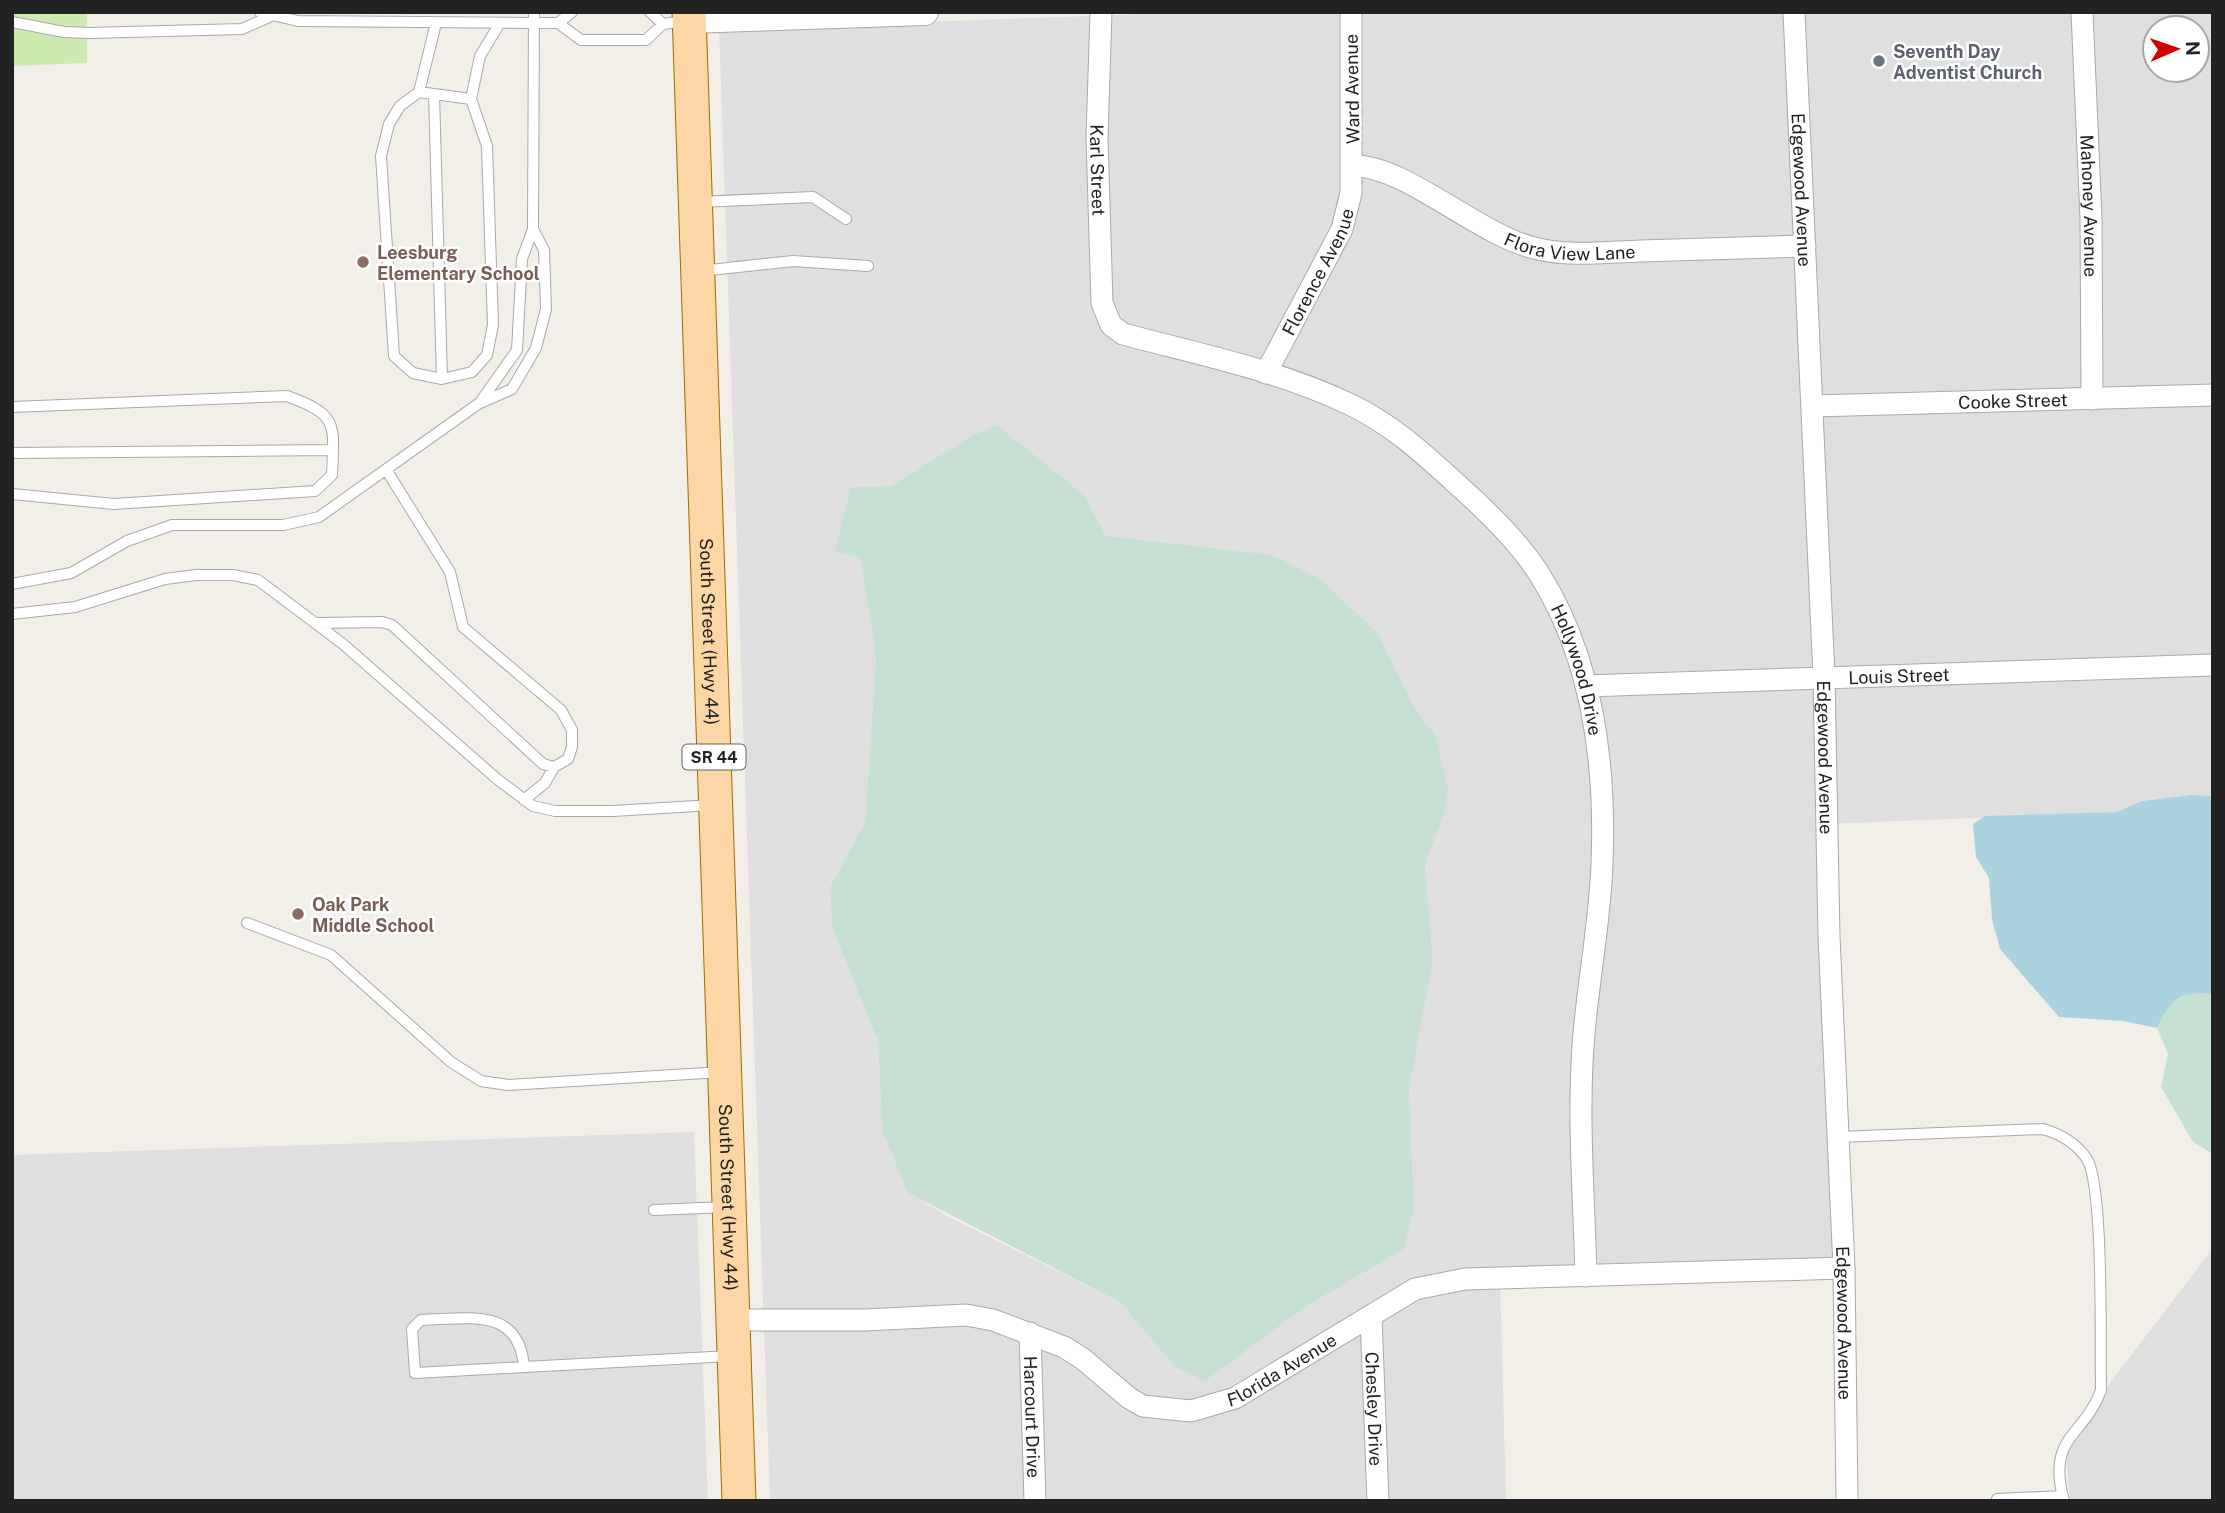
<svg xmlns="http://www.w3.org/2000/svg" width="2225" height="1513" viewBox="0 0 2225 1513" font-family="'Public Sans',sans-serif">
<rect width="100%" height="100%" fill="#f2efe9"/>
<path fill="#e0dfdf" fill-rule="evenodd" d="M1202,12H2213V796L2191,795L2142,801L2117,812L1828,824L1845,1261L1500,1278L1506,1501H770L719,29ZM2155,28H2197V70H2155ZM968,438L1085,496L1106,536L1378,633L1415,709L1435,734L1445,812L1425,865L1433,961L1409,1089L1414,1208L1404,1249L1302,1309L1175,1367L1120,1302L947,1216L908,1192L882,1130L878,1041L832,927L830,887L865,822L876,658L851,487L891,486Z
M694,1132L708,1501H12V1155Z
M2213,1248V1501H2070L2065,1442Z"/>
<path fill="#cdebb0" d="M12,12H87V63L12,66Z"/>
<path fill="#c6e0d4" d="M997,425L1085,496L1106,536L1271,555L1320,579L1378,633L1415,709L1435,734L1448,790L1445,812L1425,865L1433,961L1409,1089L1414,1208L1404,1249L1302,1309L1205,1381L1175,1367L1120,1302L908,1193L882,1130L878,1041L832,927L830,887L865,822L876,658L861,558L835,551L851,487L891,486L968,438Z
M2190,993L2213,994V1154L2193,1142L2161,1087L2168,1054L2157,1028L2167,1005Z"/>
<path fill="#aad3df" d="M2191,795L2213,796V994C2180,991 2170,999 2157,1028L2123,1021L2059,1017L2000,949L1992,919L1989,878L1976,857L1973,824L1985,816L2117,812L2142,801Z"/>
<g fill="none" stroke-linecap="round" stroke-linejoin="round">
<g stroke="#a9a9a9" stroke-width="12">
<path id="service" d="M260,12L298,21L534,23H558L572,12
M650,12L663,24
M12,22L64,32L89,33L242,29L269,17
M436,23L419,92L400,106L389,124L381,156L394,356L413,373L442,379L472,372L487,355L493,325L487,146L471,99L480,56L500,23
M558,23L581,40H646L663,24L687,21
M419,92L471,99
M434,94L442,379
M698,202L813,197L846,219
M701,271L793,261L868,266
M481,401L517,350L522,259L533,229L534,12
M12,407L287,396C339,415 334,424 332,475L315,491L114,504L12,494
M12,453L333,450
M12,584L71,573L127,541L172,525H283L319,517L478,404L512,389L536,348L546,309L544,250L533,229
M12,614L75,607L165,579L196,575H233L258,580L343,644L497,779L533,806L555,811H613L713,805
M317,623L382,622L392,625L543,764L554,767L568,759L572,747V730L561,710L463,627L450,572L387,471
M524,800L545,783L554,767
M247,923L331,955L451,1062L481,1081L508,1085L722,1072
M1838,1137L2043,1129C2060,1134 2077,1144 2087,1159C2104,1187 2100,1348 2101,1390C2084,1438 2046,1435 2064,1501
M654,1210L726,1207
M524,1367L415,1373L412,1329L421,1320C468,1319 519,1306 524,1367L731,1356
M1997,1499L2063,1496"/>
</g>
<g stroke="#a9a9a9" stroke-width="23">
<g id="minor">
<path id="s1" d="M1101,12L1097,138L1102,303L1111,325L1123,334C1198,354 1278,370 1349,404C1392,424 1425,455 1460,487C1488,512 1517,540 1538,572C1593,658 1606,764 1602,864C1600,920 1589,977 1584,1033C1577,1113 1584,1195 1586,1276"/>
<path id="s2" d="M1794,12L1824,677L1829,936L1844,1268L1847,1501"/>
<path id="s3" d="M2082,12L2091,218L2092,399"/>
<path id="s4" d="M1353,166C1403,164 1477,234 1534,248C1568,257 1606,252 1641,251C1695,249 1750,248 1805,246"/>
<path id="s5" d="M1266,373L1342,229L1351,193V12"/>
<path id="s6" d="M1813,406L2213,395"/>
<path id="s7" d="M1586,686L2213,665"/>
<path id="s8" d="M1371,1316L1378,1501"/>
<path id="s9" d="M733,1320H865L966,1315L993,1320L1064,1347L1083,1359L1129,1398L1143,1406L1191,1411L1235,1398L1415,1289L1465,1279L1844,1268"/>
<path id="s10" d="M1030,1333L1035,1501"/>
</g>
</g>
<g stroke="#a9a9a9" stroke-width="28">
<path id="tertiary" d="M689,20L925,12"/>
</g>
<g stroke="#a06b00" stroke-width="35">
<g id="primary">
<path id="s11" d="M689,12L739,1501"/>
</g>
</g>
<use href="#service" stroke="#fff" stroke-width="10"/>
<use href="#minor" stroke="#fff" stroke-width="21"/>
<use href="#tertiary" stroke="#fff" stroke-width="26"/>
<use href="#primary" stroke="#fcd6a4" stroke-width="33"/>
</g>
<circle fill="#6b7280" stroke="#fff" stroke-width="2.5" cx="1879" cy="61" r="7"/>
<g fill="#8d6e63" stroke="#fff" stroke-width="2.5">
<circle cx="363" cy="262" r="7"/>
<circle cx="298" cy="914" r="7"/>
</g>
<g text-anchor="middle" dominant-baseline="central" stroke-width="5" stroke-linejoin="round" paint-order="stroke">
<rect fill="#fff" stroke="#646464" stroke-width="2" x="682.5" y="744.5" width="63" height="25" rx="5"/>
<g font-size="16" font-weight="bold" fill="#222">
<text x="714" y="757">SR 44</text>
</g>
<g font-size="18" font-weight="bold" fill="#5b616d" stroke="#fff" text-anchor="start">
<text x="1893" y="51">Seventh Day<tspan x="1893" dy="21">Adventist Church</tspan></text>
</g>
<g font-size="18" fill="#222" stroke="#fff">
<text transform="translate(1352 89) rotate(-91)">Ward Avenue</text>
<text stroke="none"><textPath href="#s1" startOffset="158">Karl Street</textPath></text>
<text stroke="none"><textPath href="#s2" startOffset="178">Edgewood Avenue</textPath></text>
<text stroke="none"><textPath href="#s3" startOffset="194">Mahoney Avenue</textPath></text>
<text stroke="none"><textPath href="#s4" startOffset="236">Flora View Lane</textPath></text>
<text stroke="none"><textPath href="#s5" startOffset="114">Florence Avenue</textPath></text>
<text stroke="none"><textPath href="#s6" startOffset="200">Cooke Street</textPath></text>
<text stroke="none"><textPath href="#s11" startOffset="620">South Street (Hwy 44)</textPath></text>
<text stroke="none"><textPath href="#s1" startOffset="928">Hollywood Drive</textPath></text>
<text stroke="none"><textPath href="#s7" startOffset="313">Louis Street</textPath></text>
<text stroke="none"><textPath href="#s2" startOffset="746">Edgewood Avenue</textPath></text>
<text stroke="none"><textPath href="#s11" startOffset="1186">South Street (Hwy 44)</textPath></text>
<text stroke="none"><textPath href="#s2" startOffset="1312">Edgewood Avenue</textPath></text>
<text stroke="none"><textPath href="#s9" startOffset="584">Florida Avenue</textPath></text>
<text stroke="none"><textPath href="#s8" startOffset="93">Chesley Drive</textPath></text>
<text stroke="none"><textPath href="#s10" startOffset="84">Harcourt Drive</textPath></text>
</g>
<g font-size="18" font-weight="bold" fill="#785e54" stroke="#fff" text-anchor="start">
<text x="377" y="252">Leesburg<tspan x="377" dy="21">Elementary School</tspan></text>
<text x="312" y="904">Oak Park<tspan x="312" dy="21">Middle School</tspan></text>
</g>
</g>
<rect width="2225" height="1513" fill="none" stroke="#222222" stroke-width="28"/>
<g transform="translate(2176 49) rotate(88)"><circle r="33" fill="#ffffff" stroke="#a7a7a7" stroke-width="2"/>
<path d="M0-5L12 26L0 18L-12 26Z" fill="#d40000"/>
<text y="-10" font-size="19" font-weight="bold" text-anchor="middle" fill="#222222">N</text>
</g>
</svg>
